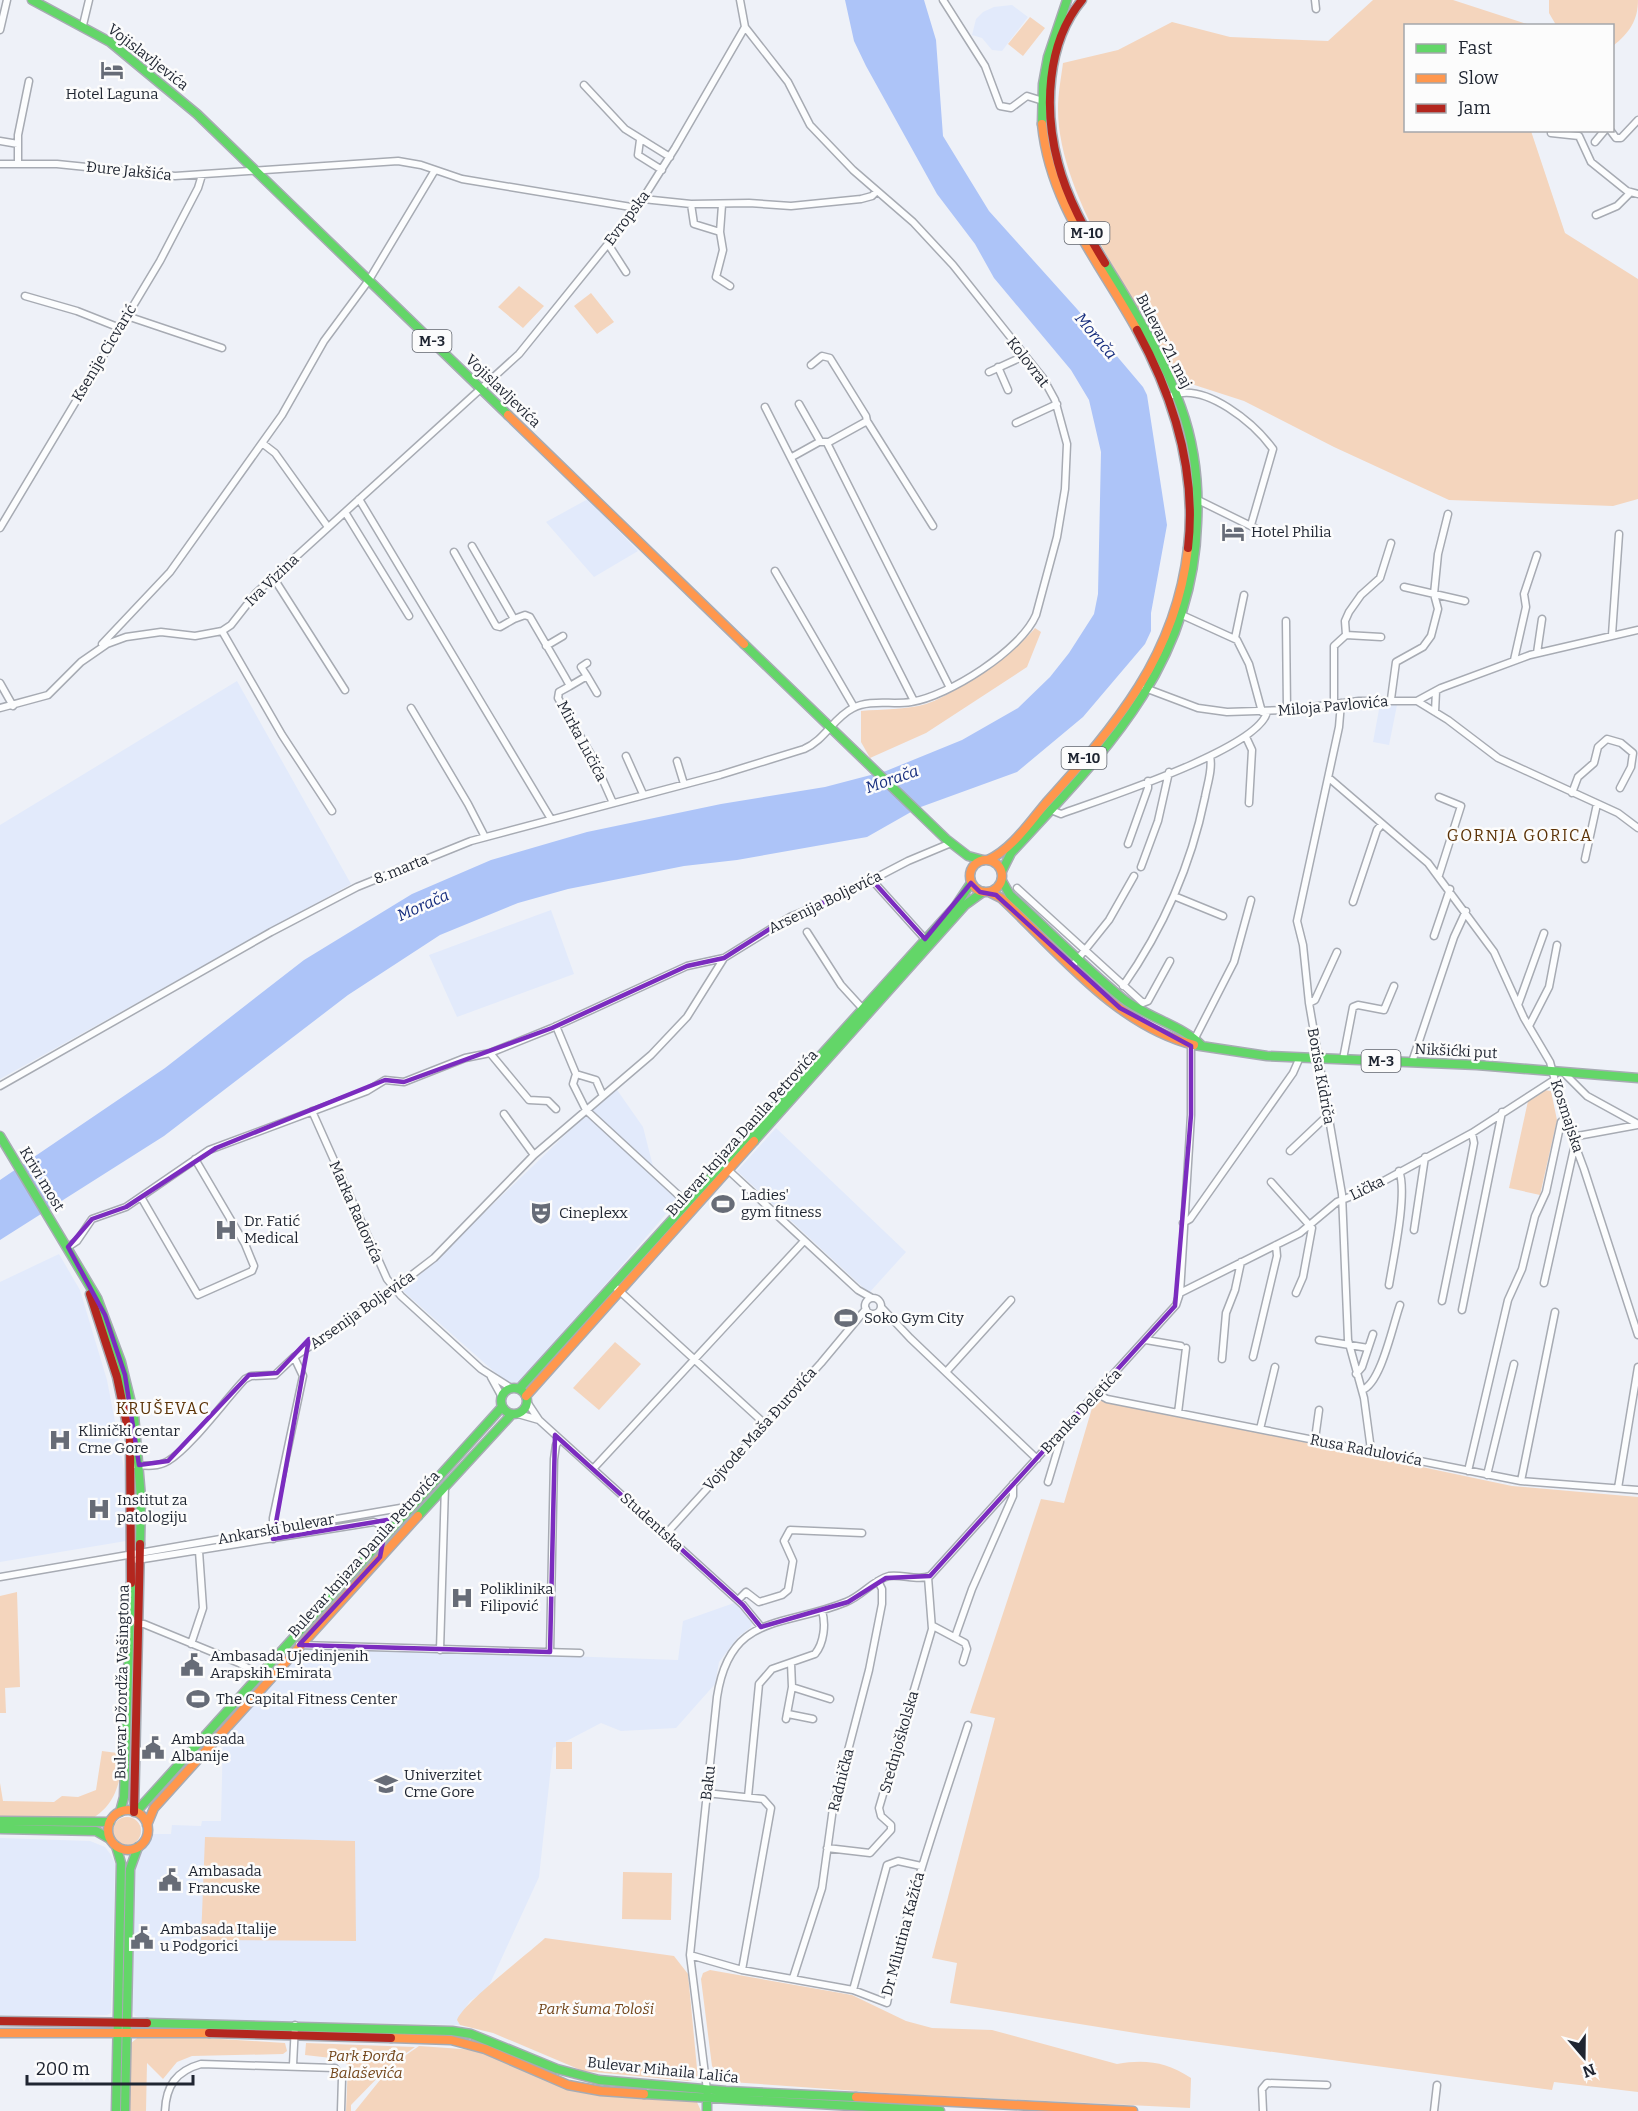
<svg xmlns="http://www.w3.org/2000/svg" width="1638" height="2111" viewBox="0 0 1638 2111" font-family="Bitter,serif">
<rect width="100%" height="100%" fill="#eef1f8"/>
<path fill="#e2eafb" d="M1012,5L1028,17L1002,51L992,50L982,38L972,35L976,19L983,12L994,7Z
M588,499L638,551L594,577L546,522Z
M237,681L351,884L0,1079V825Z
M1380,704L1397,705L1389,745L1373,742Z
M551,910L574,974L457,1017L429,955Z
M615,1087L643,1127L656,1178L679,1199L521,1382H506L403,1291Z
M776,1128L906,1252L869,1293L737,1171Z
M59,1254L80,1290L107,1380L125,1474L126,1541L0,1562V1282Z
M734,1603L753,1618L751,1627L738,1637L719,1662L715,1684L676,1728L621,1731L601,1723L553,1748L539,1877L487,1990L470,2001L457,2020L460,2025L143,2018L135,2016L131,2008L132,1866L137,1855L146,1847L151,1834H171L172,1825L201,1826L202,1821H221L223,1736L303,1647L678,1660L683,1621Z
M0,1838L90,1841L105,1847L111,1855L115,1864L111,2013L107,2015H0Z"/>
<path fill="#f4d5bd" d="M1373,0H1453L1530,25L1406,26V130L1531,131L1565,233L1638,279V499L1613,506L1449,500L1334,447L1244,401L1179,380C1138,303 1058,196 1058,109C1058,94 1061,78 1063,63L1118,50L1172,22L1230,37L1328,41Z
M1549,0H1638C1638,21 1629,33 1613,46L1612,26L1556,25L1549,13Z
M1030,17L1045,28L1023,56L1008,44Z
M519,286L544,306L523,328L498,307Z
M591,293L614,322L597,334L574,306Z
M1035,628L1041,632L1027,667L926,733L870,758L861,742V711C882,709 906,710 926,704C952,696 1019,649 1035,628Z
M1544,1090L1551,1091L1557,1120L1540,1195L1509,1188L1528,1101Z
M615,1342L641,1364L599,1410L573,1388Z
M1095,1398L1512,1486L1638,1497V2092L1554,2082L1552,2090L1148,2035L950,2003L957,1963L932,1958L995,1718L970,1713L1041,1499L1064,1503Z
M17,1592L20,1687L5,1688L6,1713H0V1596Z
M556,1742H572V1769H556Z
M102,1751L125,1754C118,1784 118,1803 90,1820L0,1817V1783L3,1801L54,1802L62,1796L78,1797L96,1790Z
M113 1831a14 14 0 1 1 28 0a14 14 0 1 1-28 0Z
M205,1837L355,1841L356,1941L201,1940Z
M623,1872L672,1873L671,1920L622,1919Z
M545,1938L674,1956L688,1974L698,2079L689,2081L583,2071L493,2033L460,2025L457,2020C463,2003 528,1954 545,1938Z
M710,1970L852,1995L906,2021L932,2028L992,2030L1117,2064C1146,2059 1166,2062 1191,2078L1190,2108L900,2094L731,2082L720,2078L712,2066L701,1979L703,1973Z
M142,2034L285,2043L287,2051L283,2054L192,2056L177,2062L163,2079L147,2063L146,2111H128L130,2044Z
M306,2043L415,2047L392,2063L351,2105V2111H346L348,2065L340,2059L305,2055Z
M419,2046L476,2050L572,2087L696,2100L701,2111H355L393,2064Z"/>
<path fill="#adc4f8" d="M845,0H924L936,40L943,136L989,211L1077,309L1143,387L1147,395L1167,525L1151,613V631L1145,644L1083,717L1017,772L918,808L867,837L737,860L684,866L568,889L518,903L440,935L348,995L164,1136L0,1240V1180L165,1068L304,960L412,894L491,860L587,832L721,804L825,787L886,771L962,740L1018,708L1050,677L1069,653L1094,614L1098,594L1101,452L1089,400L1071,370L994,278L975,244L937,194L866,66L854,41Z"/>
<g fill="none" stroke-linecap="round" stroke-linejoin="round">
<g stroke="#a7abb3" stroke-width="9">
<path id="street" d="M943,0L985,66L1000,106L1011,108L1027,96L1043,101
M1315,0L1316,9
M83,25L89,0
M0,30L7,0
M584,85L625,129L670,157
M1610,130L1616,138H1621L1638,120
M1551,133L1579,136L1591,162L1627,191L1638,194
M640,140L638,155L662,170
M0,141L18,144
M1595,142L1605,130
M0,164H57L175,176L398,161L421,165L462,179L637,208
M18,164V135L29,81
M643,199L691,204L749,203L791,206L861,199L872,196L877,191
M691,204L694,224L720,232L723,250L716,277L730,286
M1596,215L1617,206L1630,193
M720,232L722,205
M608,244L626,272
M25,296L77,311L120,328
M127,316L222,348
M998,367L1008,390
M989,372L1024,356
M1173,395C1206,383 1254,423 1273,449L1251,525
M799,404L820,441
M765,407L914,701
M867,421L933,526
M1016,423L1057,404
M262,443L275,453L328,527
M827,443L950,688
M792,457L819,442H829L867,421L866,416L830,358L822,356L811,365
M359,499L551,819
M1198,500L1263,532
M345,512L409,616
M0,528L160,261L198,188L202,175
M472,546L514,619L525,615L530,617L565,677L570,686L559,692L558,698L593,758L613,803
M454,552L496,626L500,627L514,619
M775,571L854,707
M273,577L345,690
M1404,587L1465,601
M1182,615L1237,640L1249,664L1262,712
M1286,621L1287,710
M222,631L282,735L332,811
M1346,635L1381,637
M1612,635L1619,534
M1235,638L1244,595
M102,644L170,572L282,415L324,341L369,280L435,170
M546,646L563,636
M1537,653L1542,619
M1514,660L1526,607L1524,594L1537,555
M587,676L597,693
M0,683L13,706
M570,686L587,676L581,667L587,663
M1145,688L1198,708L1227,712L1287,710L1359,701H1417L1448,720L1498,758L1618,813L1638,828
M1391,699L1396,662L1423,647L1431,636L1438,609L1434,594L1438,554L1448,514
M1417,701L1441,688L1530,655L1638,630
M1341,703L1339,727L1297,921L1303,945L1309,1003L1342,1194L1348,1340L1364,1398L1371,1450
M1334,704V646L1346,635L1345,621L1349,612L1361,595L1380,578L1391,543
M0,708L48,695L81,662L107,644L126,637L161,632L195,636L222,631L231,625L256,593L519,354L637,208L675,148L745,27
M411,708L468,804L485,837
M1435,712L1436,691
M1246,737L1252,750L1249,803
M626,756L643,794
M677,761L684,784
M1329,778L1428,863L1494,952L1524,1018L1550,1062L1565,1118L1584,1169L1638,1335
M1572,793L1578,777L1594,763L1598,747L1607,739L1621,743L1633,753L1631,767L1620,788
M1051,810L1061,814C1099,800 1259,749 1267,712
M1128,844L1148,788V781
M1585,859L1597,804
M1141,867L1158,821L1169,772
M1439,875L1461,806L1439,797
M872,880L925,939
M1017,888L1143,1003L1148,1001L1170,961
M1174,896L1223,916
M1353,902L1377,830L1382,824
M807,932L841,985L862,1008
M1434,936L1450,889
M1073,965L1109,920L1134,876
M1123,986C1163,929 1191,865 1205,797C1207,785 1213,769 1210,756
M1309,1003L1315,1000L1337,952
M1518,1005L1544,933
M556,1026L576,1074L596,1080L603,1096
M1529,1026L1549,987L1557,945
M490,1053L552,1028L687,966L724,958
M1343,1059L1353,1007L1358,1005L1384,1010L1394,986
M1412,1062L1454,937L1466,911
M1563,1072L1587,1096L1638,1124
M576,1074L573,1084L586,1110L687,1203
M0,1086L271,932L357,887L471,841L720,775L804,749C825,740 833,718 853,708C870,699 892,705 911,702C949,696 1021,650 1036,615L1057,537L1065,489L1067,444L1055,400L1043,378L953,265L913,222L853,170L810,125L788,82L745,27L740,0
M312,1111L387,1279L401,1296L481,1369L511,1388
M504,1114L534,1155
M1572,1137L1638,1125
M1290,1151L1327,1116
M726,1168L858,1290L872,1298
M1271,1182L1312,1228L1303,1277L1296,1293
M141,1197L198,1295L252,1271L254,1266L245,1244L195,1159
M1183,1223L1190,1219L1293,1073L1300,1057
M1414,1230L1425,1157
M68,1247L77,1241L92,1219L126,1207L209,1150L367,1091L385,1080L404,1082L465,1058L490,1053L529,1100L548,1101L556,1109
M1544,1283L1575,1144
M613,1285L765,1424
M1389,1285C1393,1260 1408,1192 1399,1171
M1180,1293L1300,1233L1337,1202L1369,1189L1472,1133L1554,1080
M865 1306a8 8 0 1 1 16 0a8 8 0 1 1-16 0Z
M1442,1301L1470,1164L1474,1143L1472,1133
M881,1307L910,1338L1037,1459
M1462,1310L1502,1112
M1146,1340L1181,1346
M1319,1340L1368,1348
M1253,1357L1277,1256L1276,1245
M1222,1359L1226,1313L1235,1290L1241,1262
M946,1372L1011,1300
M1356,1374L1362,1367L1373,1334
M491,1377L502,1397
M1362,1390C1381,1384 1393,1324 1400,1305
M1098,1394L1107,1399L1521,1481L1638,1490
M527,1402L539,1420L743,1605L761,1627
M1178,1413L1186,1348
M518,1414L539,1420
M1260,1429L1275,1367
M1315,1439L1319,1410
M135,1465C147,1466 158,1467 168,1461C191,1447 225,1400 245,1379L251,1376L275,1375L294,1357
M593,1469L804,1241
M1468,1471L1508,1300L1522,1269L1535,1216L1546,1192L1561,1122L1565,1118
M1487,1475L1514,1364
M1521,1481L1555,1312
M1048,1482L1060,1442L1059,1436
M1618,1488L1638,1367
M665,1535L821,1363L866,1309
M273,1539V1518L303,1376L294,1357L387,1294L434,1258L534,1155L651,1055L687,1017L724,958L790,917L839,897L908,861L951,843
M137,1560L374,1522L383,1526L384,1537
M0,1577L412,1506
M738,1600L746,1592L759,1602L782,1595L788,1590L793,1561L784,1541L790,1530L862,1533
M137,1624H144L239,1663L260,1675
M933,1626L965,1643L967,1649L963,1662
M955,1637L972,1589L1013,1496V1484
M191,1644L203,1608L199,1551
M299,1645L580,1653
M440,1650L445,1486
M550,1652L554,1459L556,1445L560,1439
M792,1687L830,1699
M788,1714L813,1719
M786,1719L792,1687L791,1663
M706,1793L763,1799L771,1808L742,1970
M748,1797L759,1684L772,1669L815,1654C824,1643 826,1624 822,1611
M827,1848L870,1853L891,1830V1825L881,1816L879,1808L932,1629L928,1577
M690,1955L742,1970L853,1990L887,2003C906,1907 938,1817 968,1725
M793,1978L822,1888L833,1808L869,1670L882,1604V1589L878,1581
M853,1990L887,1865L898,1861L921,1866
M293,2065L295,2025
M707,2090L690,1955L717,1697C730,1612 783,1628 846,1602C862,1596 873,1580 889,1576C902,1574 918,1581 930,1576L1176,1305L1180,1293L1191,1115V1046L1234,962L1251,900
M165,2111C166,2086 176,2071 201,2064L335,2068L342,2078L341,2111
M1263,2111L1262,2089L1267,2083L1327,2085
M1434,2111L1437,2085"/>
</g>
<g stroke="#a7abb3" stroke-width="11">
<path id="fast" d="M32,0L110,42L197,114L508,415
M1042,124L1043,84L1048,57L1067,0
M744,644L946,839L968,856L983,860
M1002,871L1011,853C1103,754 1193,666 1197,523C1199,484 1194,443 1181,407C1163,355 1133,309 1105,263
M1002,881L1010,895C1047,929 1083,966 1122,998C1144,1016 1185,1027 1201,1045
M1194,1045L1267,1056L1477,1065L1638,1078
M0,1136L97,1298L121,1362L134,1415L141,1498L140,1544
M754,1141L965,905L983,892
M501 1401a13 13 0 1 1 26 0a13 13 0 1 1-26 0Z
M519,1389L955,907L971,883
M418,1516L512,1414
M120,1812L124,1797L131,1583
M136,1812L502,1407
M0,1821L110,1822
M0,1829L96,1831L110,1839
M116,1846L121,1863L116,2111
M147,2023L452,2031L471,2034L557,2069L599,2080L726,2091L856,2097
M644,2094L940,2111
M707,2096V2111
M125,2111L130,1869L138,1847"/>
</g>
<g stroke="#a7abb3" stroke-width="11">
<path id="slow" d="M1042,124C1050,205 1099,261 1137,330
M508,415L744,644
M970 876a16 16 0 1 1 32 0a16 16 0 1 1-32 0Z
M988,860C1012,849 1029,823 1046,803C1116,725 1176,656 1188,548
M989,892L1001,898C1058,951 1115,1025 1194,1045
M526,1396L754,1141
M108 1830a20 20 0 1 1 40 0a20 20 0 1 1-40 0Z
M147,1825L154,1808L418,1516
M0,2033H209
M391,2038L451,2040L485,2049L568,2085L601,2091L644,2094
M856,2097L1133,2111"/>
</g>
<g stroke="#a7abb3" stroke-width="11">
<path id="jam" d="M1082,0C1046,43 1044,111 1058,163C1067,198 1086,232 1105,263
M1137,330C1173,396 1197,471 1188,548
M90,1294L117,1377L130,1439L131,1583
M134,1812L140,1544
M0,2021L147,2023
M209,2033L391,2038"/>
</g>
<use href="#street" stroke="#fcfdfe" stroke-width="6"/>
<use href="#fast" stroke="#63d668" stroke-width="8"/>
<use href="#slow" stroke="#ff974d" stroke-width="8"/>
<use href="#jam" stroke="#b3261e" stroke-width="8"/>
</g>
<path fill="none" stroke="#7b2cbf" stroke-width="4.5" stroke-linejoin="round" d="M872,880L925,939L971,883L980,892L996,895L1120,1008L1191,1046V1115L1175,1306L930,1576L886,1578L848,1602L761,1627L743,1605L555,1435L550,1652L299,1645L380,1557L387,1520L273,1539L309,1339L277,1373L249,1375L168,1461L139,1465L125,1375L105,1315L68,1247L92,1219L126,1207L216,1148L385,1080L404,1082L552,1028L687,966L724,958L779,923Z"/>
<defs>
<g id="hotel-bare" transform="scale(1.8)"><path d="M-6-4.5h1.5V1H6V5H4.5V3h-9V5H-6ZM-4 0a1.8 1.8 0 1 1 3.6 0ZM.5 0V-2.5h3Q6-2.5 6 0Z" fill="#676c77" stroke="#fcfcfc" stroke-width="2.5" paint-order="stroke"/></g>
<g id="stadium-bare" transform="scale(1.8)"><path d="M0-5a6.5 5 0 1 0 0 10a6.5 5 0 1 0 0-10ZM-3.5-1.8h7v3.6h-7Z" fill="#676c77" stroke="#fcfcfc" stroke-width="2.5" paint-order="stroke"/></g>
<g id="theatre-bare" transform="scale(1.8)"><path d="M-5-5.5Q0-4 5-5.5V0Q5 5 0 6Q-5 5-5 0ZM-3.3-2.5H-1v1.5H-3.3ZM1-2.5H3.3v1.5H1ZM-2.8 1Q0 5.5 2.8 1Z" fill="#676c77" stroke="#fcfcfc" stroke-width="2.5" paint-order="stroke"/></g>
<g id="hospital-bare" transform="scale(1.8)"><path d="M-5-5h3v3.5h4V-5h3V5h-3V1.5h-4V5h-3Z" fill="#676c77" stroke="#fcfcfc" stroke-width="2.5" paint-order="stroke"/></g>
<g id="civic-bare" transform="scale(1.8)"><path d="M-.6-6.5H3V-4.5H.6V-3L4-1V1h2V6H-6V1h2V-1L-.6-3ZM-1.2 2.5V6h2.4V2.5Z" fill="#676c77" stroke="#fcfcfc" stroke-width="2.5" paint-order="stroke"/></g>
<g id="university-bare" transform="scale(1.8)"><path d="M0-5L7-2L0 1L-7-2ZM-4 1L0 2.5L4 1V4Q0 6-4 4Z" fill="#676c77" stroke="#fcfcfc" stroke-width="2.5" paint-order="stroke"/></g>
</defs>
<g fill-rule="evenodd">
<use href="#hotel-bare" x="112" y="70"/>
<use href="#hotel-bare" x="1233" y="532"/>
<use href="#stadium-bare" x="723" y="1204"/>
<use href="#theatre-bare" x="541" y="1213"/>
<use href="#hospital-bare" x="226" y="1230"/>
<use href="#stadium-bare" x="846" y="1318"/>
<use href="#hospital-bare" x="60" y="1440"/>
<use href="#hospital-bare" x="99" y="1509"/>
<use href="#hospital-bare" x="462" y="1598"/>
<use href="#civic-bare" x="192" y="1665"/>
<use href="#stadium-bare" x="198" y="1699"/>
<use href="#civic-bare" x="153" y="1748"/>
<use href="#university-bare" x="386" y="1784"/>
<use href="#civic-bare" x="170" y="1880"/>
<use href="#civic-bare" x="142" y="1938"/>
</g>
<g text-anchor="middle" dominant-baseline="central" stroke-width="5" stroke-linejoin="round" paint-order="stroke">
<g fill="#fcfcfc" stroke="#61666e" stroke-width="1.5">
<rect x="1064.5" y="222" width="45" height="22" rx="4.5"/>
<rect x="412.5" y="330" width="39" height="22" rx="4.5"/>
<rect x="1061.5" y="747" width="45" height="22" rx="4.5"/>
<rect x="1361.5" y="1050" width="39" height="22" rx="4.5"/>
</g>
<g font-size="14" font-weight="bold" fill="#1f2531">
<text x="1087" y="233">M-10</text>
<text x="432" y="341">M-3</text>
<text x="1084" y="758">M-10</text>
<text x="1381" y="1061">M-3</text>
</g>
<g font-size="15" fill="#1f2531" stroke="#fcfcfc">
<text transform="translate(148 57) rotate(38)">Vojislavljevića</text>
<text transform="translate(129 171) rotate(6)">Đure Jakšića</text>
<text transform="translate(627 218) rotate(-53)">Evropska</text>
<text transform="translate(1164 341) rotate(63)">Bulevar 21. maj</text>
<text transform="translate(104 353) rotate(-59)">Ksenije Cicvarić</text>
<text transform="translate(1028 362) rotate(52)">Kolovrat</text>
<text transform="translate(503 391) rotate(44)">Vojislavljevića</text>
<text transform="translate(272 580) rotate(-44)">Iva Vizina</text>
<text transform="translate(1333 706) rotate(-5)">Miloja Pavlovića</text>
<text transform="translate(582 741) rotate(62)">Mirka Lučića</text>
<text transform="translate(401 869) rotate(-22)">8. marta</text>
<text transform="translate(825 902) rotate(-26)">Arsenija Boljevića</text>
<text transform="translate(1456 1051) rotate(3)">Nikšićki put</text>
<text transform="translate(1321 1076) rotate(80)">Borisa Kidriča</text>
<text transform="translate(1567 1116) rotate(72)">Kosmajska</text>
<text transform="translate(742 1133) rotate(-48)">Bulevar knjaza Danila Petrovića</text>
<text transform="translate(42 1179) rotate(59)">Krivi most</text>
<text transform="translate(1367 1188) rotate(-26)">Lička</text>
<text transform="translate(356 1212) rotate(66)">Marka Radovića</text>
<text transform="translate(362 1310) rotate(-35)">Arsenija Boljevića</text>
<text transform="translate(1081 1411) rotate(-47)">Branka Deletića</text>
<text transform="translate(760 1429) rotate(-48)">Vojvode Maša Đurovića</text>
<text transform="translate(1366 1450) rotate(11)">Rusa Radulovića</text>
<text transform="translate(652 1522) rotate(42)">Studentska</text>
<text transform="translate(276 1529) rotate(-10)">Ankarski bulevar</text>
<text transform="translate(364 1554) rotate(-48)">Bulevar knjaza Danila Petrovića</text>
<text transform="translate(122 1682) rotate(-89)">Bulevar Džordža Vašingtona</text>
<text transform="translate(899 1742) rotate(-74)">Srednjoškolska</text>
<text transform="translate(841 1780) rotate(-76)">Radnička</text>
<text transform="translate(708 1783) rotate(-83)">Baku</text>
<text transform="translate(903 1934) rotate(-75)">Dr Milutina Kažića</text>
<text transform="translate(663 2070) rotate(6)">Bulevar Mihaila Lalića</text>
</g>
<g font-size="15" fill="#1f2531" stroke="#fcfcfc" text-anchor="start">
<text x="112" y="94" text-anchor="middle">Hotel Laguna</text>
<text x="1251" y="532">Hotel Philia</text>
<text x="741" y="1195">Ladies'<tspan x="741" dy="17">gym fitness</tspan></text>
<text x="559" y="1213">Cineplexx</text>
<text x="244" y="1221">Dr. Fatić<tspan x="244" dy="17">Medical</tspan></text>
<text x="864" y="1318">Soko Gym City</text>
<text x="78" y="1431">Klinički centar<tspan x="78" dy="17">Crne Gore</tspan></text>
<text x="117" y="1500">Institut za<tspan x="117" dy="17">patologiju</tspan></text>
<text x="480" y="1589">Poliklinika<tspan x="480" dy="17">Filipović</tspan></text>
<text x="210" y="1656">Ambasada Ujedinjenih<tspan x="210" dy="17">Arapskih Emirata</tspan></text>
<text x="216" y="1699">The Capital Fitness Center</text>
<text x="171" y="1739">Ambasada<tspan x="171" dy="17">Albanije</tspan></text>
<text x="404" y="1775">Univerzitet<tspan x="404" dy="17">Crne Gore</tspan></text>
<text x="188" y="1871">Ambasada<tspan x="188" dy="17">Francuske</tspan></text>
<text x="160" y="1929">Ambasada Italije<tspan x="160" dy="17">u Podgorici</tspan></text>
</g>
<g font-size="15" font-style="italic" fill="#73461b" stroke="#fcfcfc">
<text x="596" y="2009">Park šuma Tološi</text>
<text x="366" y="2056">Park Đorđa<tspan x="366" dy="17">Balaševića</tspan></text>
</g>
<g font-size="16" font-style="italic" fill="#152c7d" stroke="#fcfcfc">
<text transform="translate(1096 336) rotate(50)">Morača</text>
<text transform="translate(892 779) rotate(-19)">Morača</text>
<text transform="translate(423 905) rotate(-24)">Morača</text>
</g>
<g font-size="16" letter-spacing="1.5" fill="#5b3206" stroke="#fcfcfc">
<text x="1520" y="835">GORNJA GORICA</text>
<text x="163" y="1408">KRUŠEVAC</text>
</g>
</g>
<rect x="1404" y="24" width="210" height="108" fill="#fcfcfc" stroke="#a4a6ab" stroke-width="1.5"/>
<rect x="1416" y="44" width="30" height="9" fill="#63d668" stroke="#a4a6ab" stroke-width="1.5"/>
<text x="1458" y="54" font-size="18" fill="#1f2531">Fast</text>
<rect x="1416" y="74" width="30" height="9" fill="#ff974d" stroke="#a4a6ab" stroke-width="1.5"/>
<text x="1458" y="84" font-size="18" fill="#1f2531">Slow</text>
<rect x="1416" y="104" width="30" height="9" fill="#b3261e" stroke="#a4a6ab" stroke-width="1.5"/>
<text x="1458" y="114" font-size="18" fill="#1f2531">Jam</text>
<g transform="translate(1584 2057) rotate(160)" stroke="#fcfcfc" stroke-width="4.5" paint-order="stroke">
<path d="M0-4.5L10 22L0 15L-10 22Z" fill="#1f2531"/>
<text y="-9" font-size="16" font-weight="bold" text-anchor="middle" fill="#1f2531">N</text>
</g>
<path d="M27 2075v9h166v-9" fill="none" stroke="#1f2531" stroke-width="3"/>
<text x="36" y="2075" font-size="18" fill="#1f2531" stroke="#fcfcfc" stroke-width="4.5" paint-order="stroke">200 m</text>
</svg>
